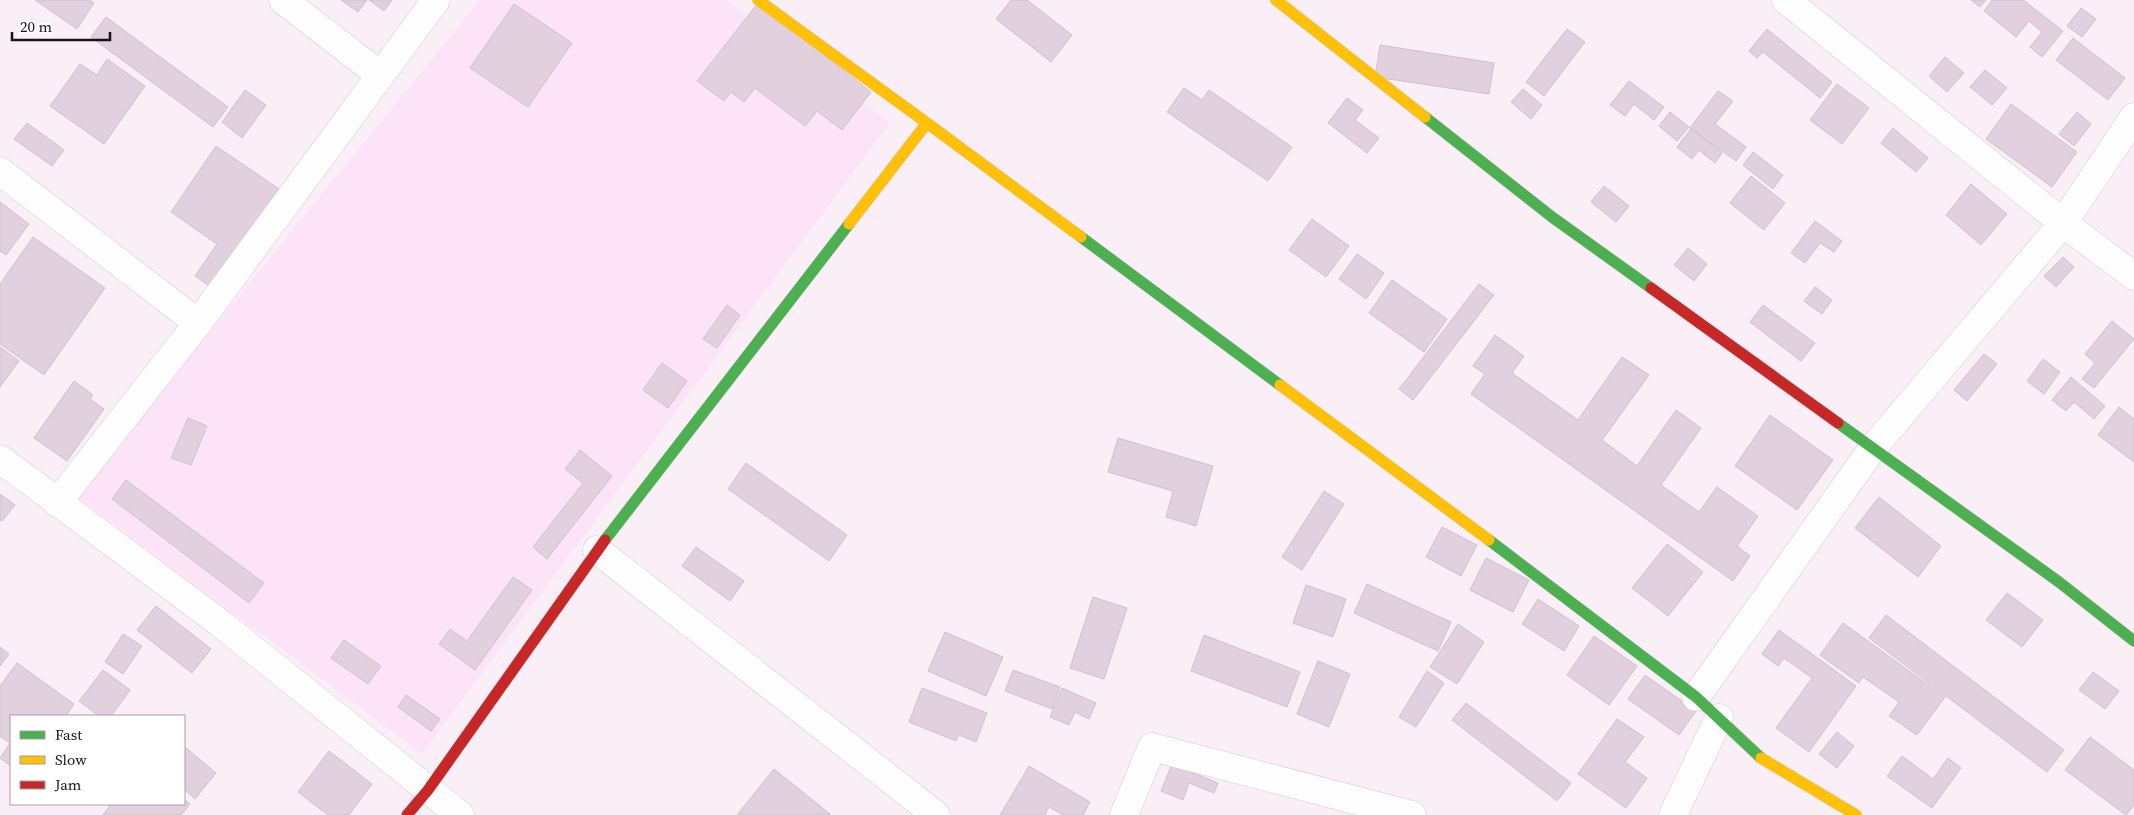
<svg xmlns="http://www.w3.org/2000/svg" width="2134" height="815" viewBox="0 0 2134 815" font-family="'Source Serif 4',serif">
<rect width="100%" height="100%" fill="#faeff7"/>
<path fill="#fde3f7" d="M480,0H726L890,123L422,754L76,496Z"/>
<path fill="#e2d0de" stroke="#cdc2ca" d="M35,0H89L94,3L77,29Z
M341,0H367L358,12Z
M369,0H392L384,11Z
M1011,0H1027L1072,35L1051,62L996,19Z
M1971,0H1986L1980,7Z
M1992,0H2023L2063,31L2042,57L2030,47L2042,32L2029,21L2016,37L1984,11Z
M758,3L871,92L842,130L817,111L805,126L755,88L744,102L731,92L724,101L697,81Z
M514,4L572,43L528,107L470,68Z
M2081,8L2096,19L2082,37L2067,26Z
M106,17L228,107L213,127L91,37Z
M1567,29L1585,42L1544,96L1526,82Z
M1767,29L1832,82L1820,98L1763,52L1757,58L1749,51Z
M2073,38L2125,78L2108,100L2056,60Z
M1380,45L1494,63L1489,94L1375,77Z
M1945,57L1964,73L1947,92L1929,76Z
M107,59L145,86L104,144L50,106L80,64L97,75Z
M1985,70L2007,88L1992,105L1970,87Z
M1629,81L1664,107L1654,120L1634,104L1625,116L1610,105Z
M1837,84L1869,108L1842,144L1810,120Z
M1184,88L1202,100L1209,90L1292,147L1268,181L1167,112Z
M1523,89L1542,105L1531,119L1511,102Z
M245,90L266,105L242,138L222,122Z
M1718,91L1733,101L1715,124L1746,147L1736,161L1690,128Z
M1347,98L1363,110L1355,120L1379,138L1367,153L1328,123Z
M2011,104L2077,152L2052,187L1986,139Z
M1670,112L1689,127L1677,141L1659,126Z
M2077,112L2091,124L2074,146L2059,134Z
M27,123L64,150L52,166L14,139Z
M1893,128L1928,158L1916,172L1881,143Z
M1691,129L1722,153L1715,163L1699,150L1692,159L1677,147Z
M216,146L285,193L218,292L195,276L217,244L171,212Z
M1753,152L1783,175L1773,189L1743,165Z
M1751,176L1785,203L1764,230L1730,203Z
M1971,184L2007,214L1981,245L1946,215Z
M1604,186L1629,206L1616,222L1591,202Z
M0,202L29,224L6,255L0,251Z
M1312,219L1349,246L1326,277L1289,250Z
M1815,221L1842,241L1834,252L1820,243L1805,263L1791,253Z
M33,237L105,288L44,375L0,344V284Z
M1688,248L1707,264L1694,281L1674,265Z
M1357,254L1384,273L1366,299L1339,279Z
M2063,257L2074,267L2056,287L2044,276Z
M1392,280L1447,319L1424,352L1369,313Z
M1479,284L1494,295L1413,400L1399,389Z
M1815,287L1832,300L1822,314L1804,301Z
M727,305L740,315L717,348L703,339Z
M1763,305L1815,343L1801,361L1750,322Z
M2112,321L2134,339L2094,388L2082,379L2095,363L2085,354Z
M1495,335L1524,356L1512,373L1578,420L1622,357L1649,375L1602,440L1637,466L1676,410L1701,428L1661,485L1699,512L1717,487L1758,516L1737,546L1750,556L1733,581L1471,394L1485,374L1473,366Z
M0,347L19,361L0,387Z
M1984,354L1997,364L1967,401L1954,390Z
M2043,359L2060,372L2044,394L2027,381Z
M662,363L687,381L668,408L643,390Z
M2071,377L2105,406L2094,419L2074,402L2066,411L2052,400Z
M74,381L93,395L90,399L104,409L67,461L34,438Z
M2119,407L2134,419V462L2098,435Z
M1770,415L1833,460L1797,510L1735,466Z
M188,418L207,426L191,465L171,458Z
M1118,438L1213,466L1196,526L1166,517L1173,491L1108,472Z
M580,450L612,476L547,559L533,547L583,483L565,469Z
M746,463L847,535L829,561L728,489Z
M126,480L264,583L249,603L112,499Z
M1324,491L1344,504L1302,570L1282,557Z
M0,494L15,505L2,521L0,520Z
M1879,497L1941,546L1918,577L1855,528Z
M1442,527L1477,545L1461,576L1426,557Z
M1667,544L1703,572L1668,616L1632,588Z
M696,547L744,581L730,601L682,566Z
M1486,558L1529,580L1513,612L1470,590Z
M513,577L532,590L475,670L439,644L450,629L467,641Z
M1367,584L1451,622L1438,651L1354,613Z
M1306,585L1346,599L1333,637L1293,623Z
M2007,593L2043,620L2022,647L1986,620Z
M1093,597L1127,608L1104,679L1070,668Z
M1538,599L1579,626L1564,651L1522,624Z
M156,606L211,649L192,673L137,630Z
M1886,615L2064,750L2047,772L1869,638Z
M1843,623L1945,697L1917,735L1889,716L1899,702L1863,677L1859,683L1820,655Z
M1458,624L1484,642L1457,684L1430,667Z
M1779,630L1856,686L1809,752L1776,728L1812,678L1784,658L1778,666L1762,654Z
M945,632L1003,657L986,696L928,671Z
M123,634L142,646L123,674L105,662Z
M1204,635L1300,672L1287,707L1191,671Z
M1594,636L1637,666L1609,705L1567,675Z
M344,640L381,666L368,684L331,658Z
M0,647L9,654L0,666Z
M1318,661L1350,674L1329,727L1297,714Z
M17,663L74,704L66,716H11V766L0,758L10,743L0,736V686Z
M103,670L130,690L111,716H99L79,701Z
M1013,670L1060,687L1052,709L1005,691Z
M1427,671L1444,683L1416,727L1399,717Z
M2093,672L2119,691L2105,709L2079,690Z
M1645,675L1696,711L1679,735L1628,699Z
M922,688L987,713L976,742L959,735L956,741L909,722Z
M1062,688L1096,703L1089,719L1075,712L1069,725L1050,717Z
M406,695L440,719L431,731L398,707Z
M1466,703L1571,783L1557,801L1452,720Z
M1617,719L1644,737L1625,762L1647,778L1626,808L1578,774Z
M1837,732L1854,746L1837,768L1819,754Z
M2090,737L2134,770V805L2126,815L2065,770Z
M184,746L216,773L195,799L184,789Z
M329,751L372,784L349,815H328L298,792Z
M1902,756L1933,779L1948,758L1961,768L1932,808L1887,776Z
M1172,764L1218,783L1214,793L1189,783L1183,800L1161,791Z
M1029,766L1090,802L1083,815H1063L1049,807L1045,815H1000Z
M774,769L830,814L829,815H737Z
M184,799L190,804L181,815H103L111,804H184Z"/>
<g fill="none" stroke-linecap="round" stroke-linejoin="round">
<g stroke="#d4cad2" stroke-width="29">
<path id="street" d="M283,0L380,75
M1786,0L2063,223L2134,276
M0,171L198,323
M0,459L220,623L460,815
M57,503L198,323L436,0
M597,550L936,815
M1696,697L1873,448L2063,223L2134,117
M1124,815L1152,747L1412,815
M1673,815L1719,718"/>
</g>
<g stroke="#d4cad2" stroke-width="12">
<path id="fast" d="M1425,117L1552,217L1651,288
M1081,237L1280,385
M1838,423L2059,582L2134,641
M605,540L849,224
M1489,540L1696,697L1761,758"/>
</g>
<g stroke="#d4cad2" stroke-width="12">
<path id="slow" d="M758,0L927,123L849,224
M1276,0L1425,117
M927,123L1081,237
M1280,385L1489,540
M1761,758L1856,815"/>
</g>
<g stroke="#d4cad2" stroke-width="12">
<path id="jam" d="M1651,288L1838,423
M407,815L428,790L605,540"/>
</g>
<use href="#street" stroke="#fefdfe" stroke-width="28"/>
<use href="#fast" stroke="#4caf50" stroke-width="11"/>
<use href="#slow" stroke="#ffc107" stroke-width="11"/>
<use href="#jam" stroke="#c62828" stroke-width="11"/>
</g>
<rect x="10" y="715" width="175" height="90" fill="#ffffff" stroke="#a4a0a3"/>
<rect x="20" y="731" width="25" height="8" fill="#4caf50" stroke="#a4a0a3"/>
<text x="55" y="740" font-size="15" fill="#1b1119">Fast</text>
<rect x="20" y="756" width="25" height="8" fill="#ffc107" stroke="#a4a0a3"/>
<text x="55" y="765" font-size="15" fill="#1b1119">Slow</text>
<rect x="20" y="781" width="25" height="8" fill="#c62828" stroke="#a4a0a3"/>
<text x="55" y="790" font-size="15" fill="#1b1119">Jam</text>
<path d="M12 32v8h98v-8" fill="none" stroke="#1b1119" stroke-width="2.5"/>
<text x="20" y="32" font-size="15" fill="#1b1119" stroke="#ffffff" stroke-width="4" paint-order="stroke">20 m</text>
</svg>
